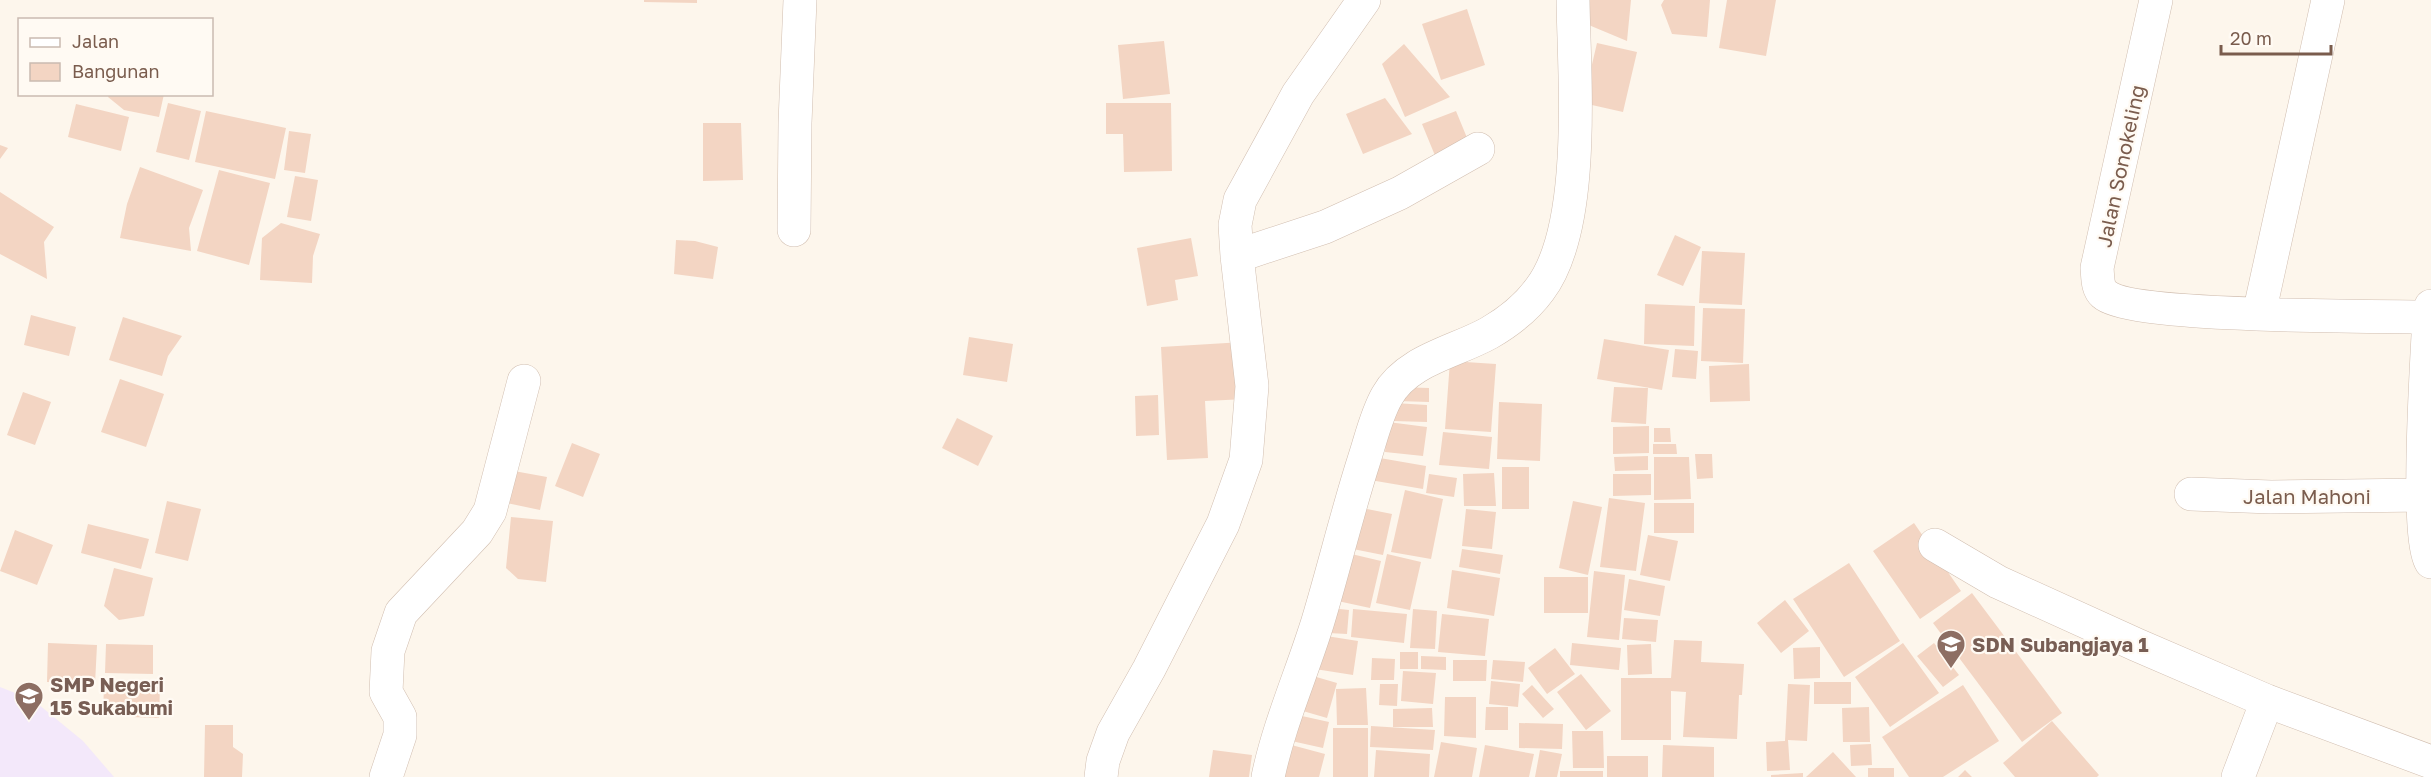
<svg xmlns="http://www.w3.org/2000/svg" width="2431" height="777" viewBox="0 0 2431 777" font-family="'Golos Text',sans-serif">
<rect width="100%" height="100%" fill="#fdf6ec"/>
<path fill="#f3e8fa" d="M0,687L33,700L83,741L114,777H0Z"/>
<path fill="#f3d5c3" d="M644,0H697V3L644,2Z
M1586,0H1631L1627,41L1584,23Z
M1664,0H1710L1707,37L1672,34L1661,5Z
M1727,0H1776L1766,56L1719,48Z
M1467,9L1485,65L1441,80L1422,24Z
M1164,41L1170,94L1123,99L1118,45Z
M1597,43L1637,52L1623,112L1583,103Z
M1404,44L1450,97L1405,117L1382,64Z
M109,94H164L159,117L124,110L108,97Z
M1385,98L1412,134L1363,154L1346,114Z
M168,103L201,111L189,160L156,152Z
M1106,103H1171L1172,171L1124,172L1123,134H1106Z
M76,104L129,117L121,151L68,137Z
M206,111L286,128L275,179L195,162Z
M1456,111L1470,145L1436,158L1422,124Z
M703,123H741L743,180L703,181Z
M289,131L311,134L305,173L284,170Z
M0,145L8,148L0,159Z
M140,167L203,190L189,228L191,251L120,238L127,204Z
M219,170L270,183L249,265L197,251Z
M295,176L318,180L311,221L287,217Z
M0,192L54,227L44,242L47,279L0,254Z
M281,223L320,234L313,256L312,283L260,280L262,238Z
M1675,235L1701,247L1683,286L1657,275Z
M1191,238L1198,276L1175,280L1178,300L1147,306L1137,248Z
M676,240L695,241L718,247L713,279L674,274Z
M1702,251L1745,253L1742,305L1699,303Z
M1645,304L1695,306L1694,346L1644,344Z
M1703,308L1745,309L1743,363L1701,361Z
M31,315L76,327L69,356L24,345Z
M123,317L182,336L168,356L162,376L109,360Z
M969,337L1013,344L1007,382L963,375Z
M1604,339L1669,350L1662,390L1597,379Z
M1243,342L1246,399L1205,401L1208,458L1167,460L1161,347Z
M1675,349L1698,351L1696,379L1672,377Z
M1450,361L1496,364L1491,432L1445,429Z
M1749,364L1750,401L1710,402L1709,366Z
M120,379L164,394L146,447L101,432Z
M1398,387L1429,388V402L1397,401Z
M1614,387L1648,388L1646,424L1611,422Z
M23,392L51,402L35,445L7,435Z
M1158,395L1159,435L1136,436L1135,396Z
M1499,402L1542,404L1540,461L1497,459Z
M1394,403L1427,405V422L1393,421Z
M957,418L993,436L978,466L942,448Z
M1388,422L1427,427L1423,456L1385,452Z
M1649,426V453L1613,454V427Z
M1654,428H1670L1671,442H1654Z
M1443,432L1492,437L1489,469L1439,465Z
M572,443L600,454L583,497L555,486Z
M1653,444H1676L1677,454H1653Z
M1695,454H1712L1713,478L1697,479Z
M1648,456V470L1615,471L1614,457Z
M1374,457L1426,466L1423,489L1370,480Z
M1654,457H1689L1691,499L1654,500Z
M1502,467H1529V509H1502Z
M514,471L547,477L540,510L507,503Z
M1494,473L1496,506H1464L1463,474Z
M1429,474L1457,478L1454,497L1426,493Z
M1613,474H1651V495L1613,496Z
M1405,490L1443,499L1431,559L1391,552Z
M1609,498L1645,503L1636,571L1600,567Z
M167,501L201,509L188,561L155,553Z
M1573,501L1602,507L1588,575L1559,568Z
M1654,503H1694V533H1654Z
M1357,507L1392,514L1383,555L1348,548Z
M1466,509L1496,512L1492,549L1462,546Z
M511,517L553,521L546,582L518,579L506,568Z
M1914,523L1961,591L1920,619L1873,551Z
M88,524L149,539L141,569L81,553Z
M15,530L53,545L37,585L0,571Z
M1648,535L1678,541L1670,581L1640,575Z
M1462,549L1503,555L1500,574L1459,567Z
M1343,552L1381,561L1370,608L1333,600Z
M1387,554L1421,562L1410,610L1376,603Z
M1849,563L1900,641L1844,677L1793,599Z
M114,568L153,578L144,616L119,620L104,606Z
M1452,570L1500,578L1494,616L1447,608Z
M1594,571L1625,575L1619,640L1587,637Z
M1544,577H1588V613H1544Z
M1629,579L1665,586L1660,616L1624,610Z
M1972,593L2062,713L2022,742L1933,623Z
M1785,600L1809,631L1781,653L1757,623Z
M1330,608L1349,610L1347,634L1328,633Z
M1353,609L1407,614L1404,643L1351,637Z
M1413,609L1437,611L1435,649L1410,648Z
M1442,614L1489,619L1485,656L1438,652Z
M1624,618L1658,620L1656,642L1622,639Z
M1320,635L1358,641L1353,675L1315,669Z
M1674,640L1702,641L1701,662L1744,664L1742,695H1739L1737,739L1683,737L1686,692L1671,691V740H1621V678H1671Z
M48,643L97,645L95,684L47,682Z
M1572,643L1621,648L1619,670L1570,665Z
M1903,643L1939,693L1890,727L1855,677Z
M1934,643L1959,675L1943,687L1917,656Z
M106,644L153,645V674L105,673Z
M1651,644L1652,674L1628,675L1627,645Z
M1820,647V678L1794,679L1793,648Z
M1555,648L1575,674L1547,694L1528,668Z
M1400,652H1418V669H1400Z
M1421,656L1446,657V670L1421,669Z
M1372,658L1395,659L1394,680H1371Z
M1453,660H1487L1486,681H1453Z
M1493,660L1525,662L1523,682L1491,679Z
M1403,671L1436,673L1433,704L1401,701Z
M1306,674L1337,683L1327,718L1296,709Z
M1581,674L1611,711L1586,730L1557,692Z
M1491,681L1520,684L1518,707L1489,704Z
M1814,682H1851V704H1814Z
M104,684L160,687L159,718L103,716Z
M1380,684H1398L1397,706L1379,705Z
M1788,684L1810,685L1807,741L1788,740L1790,770L1767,771L1766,742L1785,741Z
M1532,685L1554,709L1543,718L1522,694Z
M1963,685L1999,741L1943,777H1909L1882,737Z
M1366,688L1368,725H1337L1336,689Z
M1445,697H1476V738L1444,736Z
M1486,707H1508V730H1485Z
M1869,707L1870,742H1843L1842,708Z
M1432,708L1433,727H1393V709Z
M1293,714L1329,722L1323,748L1287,740Z
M2052,721L2099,775L2097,777H2015L2003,763Z
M1519,723L1563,724L1562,749L1519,748Z
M205,725H233V747L243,754L242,777H204Z
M1371,726L1435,730L1433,750L1370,747Z
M1333,728H1368V777H1333Z
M1572,731H1603L1604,768H1573Z
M1441,742L1477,748L1472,777H1434Z
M1284,743L1325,754L1319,777H1275Z
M1871,744L1872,765L1851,766L1850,745Z
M1485,745L1534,754L1529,777H1479Z
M1663,745L1714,747V777H1662Z
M1213,750L1252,755L1249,777H1209Z
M1376,750L1430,754L1429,777H1374Z
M1540,750L1562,754L1557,777H1535Z
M1833,752L1856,777H1806Z
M1607,756H1648V777H1607Z
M1868,768H1894V777H1868Z
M1965,770L1972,777H1958Z
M1560,771H1603V777H1560Z
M1803,773V777H1771V775Z"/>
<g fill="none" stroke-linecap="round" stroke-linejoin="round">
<g stroke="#d1beb0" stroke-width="34">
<path id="minor" d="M2156,0L2097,268C2098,277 2097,288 2104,294C2130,318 2382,316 2431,317
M794,230L795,123L800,0
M1237,256L1325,227L1400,193L1478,149
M2431,306L2429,317C2427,356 2415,539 2431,562
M2259,314L2328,0
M2191,494L2271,497L2424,495
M1935,545L1998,582L2137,645L2267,701L2431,762
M386,777L400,735V717L386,692L388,651L401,613L477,532L490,511L524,381
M1101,777L1103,761L1113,733L1149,669L1223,524L1246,460L1252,386L1237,256L1235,225L1240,200L1298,94L1364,0
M1268,777C1279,724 1302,673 1318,621C1334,568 1347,513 1364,460C1371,439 1376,415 1387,396C1407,360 1455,352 1489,333C1508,322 1527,307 1540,289C1587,227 1574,76 1573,0
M2238,777L2267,701"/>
</g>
<use href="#minor" stroke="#fff" stroke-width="33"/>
</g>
<defs>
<g id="school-pin" transform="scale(1.5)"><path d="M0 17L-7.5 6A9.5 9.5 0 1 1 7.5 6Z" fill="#8d6e63" stroke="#fffaf3"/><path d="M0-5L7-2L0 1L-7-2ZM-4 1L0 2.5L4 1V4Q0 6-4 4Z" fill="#fff"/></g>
</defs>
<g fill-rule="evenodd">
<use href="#school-pin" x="1951" y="644"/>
<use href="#school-pin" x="29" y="696"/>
</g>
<g text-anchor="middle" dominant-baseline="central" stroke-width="4.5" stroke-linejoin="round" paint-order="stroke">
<g font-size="20" fill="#7a5c4d" stroke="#fffaf3">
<text transform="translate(2120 166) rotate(-78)">Jalan Sonokeling</text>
<text x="2307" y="496">Jalan Mahoni</text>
</g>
<g font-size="20" font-weight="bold" fill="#785e54" stroke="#fffaf3" text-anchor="start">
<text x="1972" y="644">SDN Subangjaya 1</text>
<text x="50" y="684">SMP Negeri<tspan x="50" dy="23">15 Sukabumi</tspan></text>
</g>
</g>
<rect x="18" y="18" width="195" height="78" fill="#fffaf3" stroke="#cabbb1" stroke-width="1.5"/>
<rect x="30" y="38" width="30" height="9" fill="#ffffff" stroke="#cabbb1" stroke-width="1.5"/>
<text x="72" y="48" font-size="18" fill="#7a5c4d">Jalan</text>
<rect x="30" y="63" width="30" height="18" fill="#f3d5c3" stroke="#cabbb1" stroke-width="1.5"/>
<text x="72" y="78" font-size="18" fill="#7a5c4d">Bangunan</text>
<path d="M2221 45v9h110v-9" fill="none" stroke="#7a5c4d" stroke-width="3"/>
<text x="2230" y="45" font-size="18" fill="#7a5c4d" stroke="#fffaf3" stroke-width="4.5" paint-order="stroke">20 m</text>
</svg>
